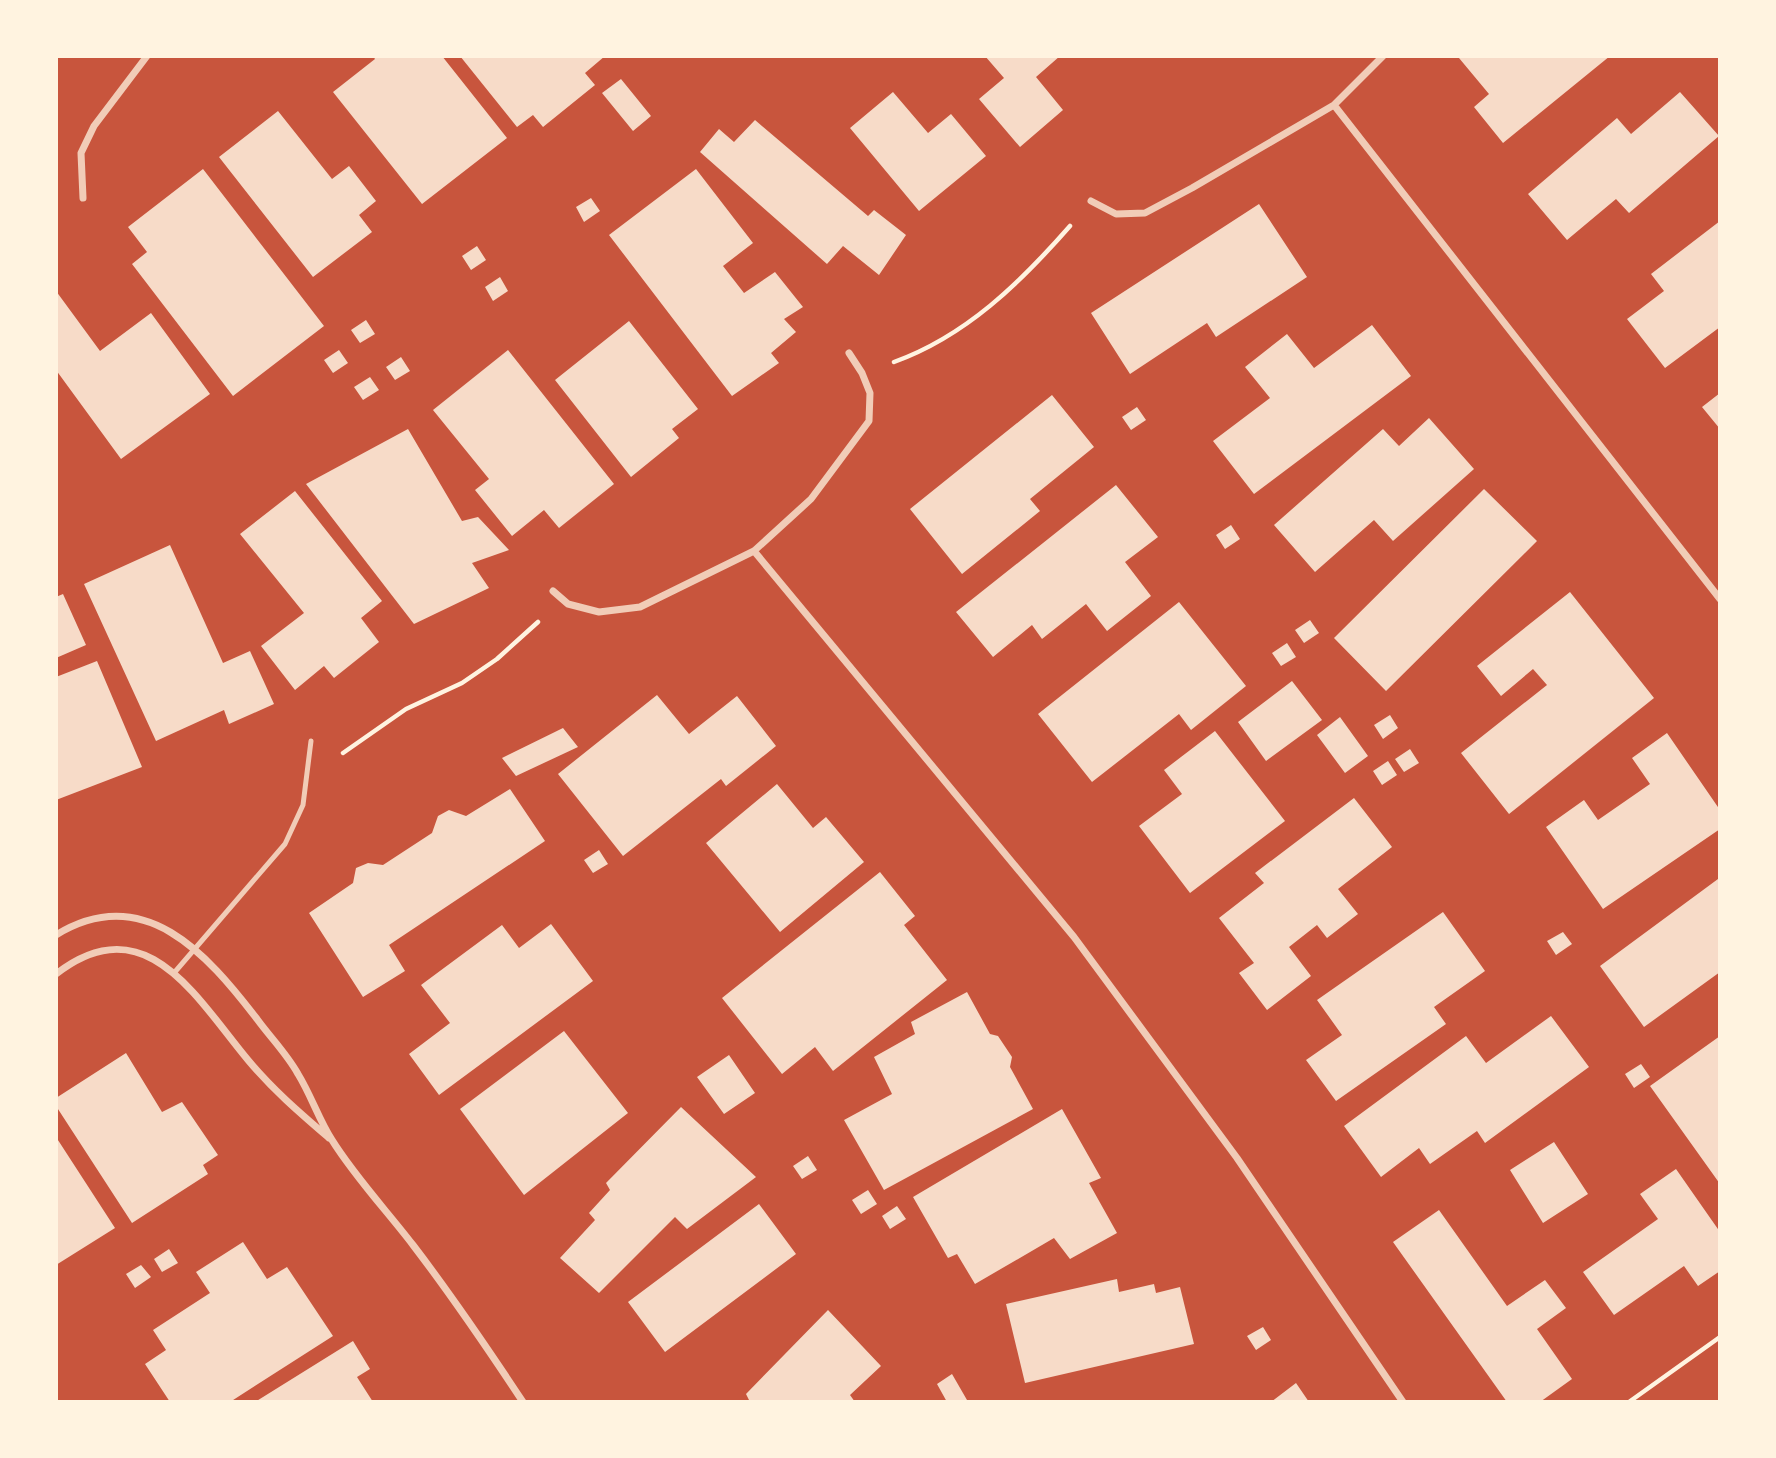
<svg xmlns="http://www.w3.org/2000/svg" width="1776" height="1458" viewBox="0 0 1776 1458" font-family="Raleway,sans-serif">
<rect width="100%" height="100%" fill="#c8553d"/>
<path fill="#f7dbc8" d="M373,56H442L507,138L422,204L333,92L375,59Z
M460,56H605L585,73L595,85L543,127L533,115L517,127Z
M985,56H1060L1036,77L1063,110L1020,147L979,99L1004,78Z
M1461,56H1610L1503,143L1474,107L1489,94L1459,58Z
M621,79L651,116L633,131L602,93Z
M893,92L928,133L951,114L986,156L919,211L850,128Z
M1680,92L1719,136L1629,213L1616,199L1567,240L1528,194L1617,118L1631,134Z
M278,111L332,179L349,166L376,201L359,215L372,232L313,277L219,157Z
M755,120L868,216L874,210L906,235L879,275L843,246L827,264L700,152L719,129L734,142Z
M203,169L324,326L233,396L132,264L147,252L128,227Z
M696,169L753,243L723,266L744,293L775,272L803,307L784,319L796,332L771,353L779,363L732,396L609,235Z
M591,198L600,211L584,222L576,207Z
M1259,204L1307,277L1216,337L1207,323L1130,374L1091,313Z
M1720,221V327L1665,368L1627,319L1664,291L1651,274Z
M477,246L486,260L471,270L462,256Z
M500,277L508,291L493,301L485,287Z
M56,291L100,351L151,313L210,394L121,459L56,370Z
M366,320L375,334L360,343L351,330Z
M629,321L698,409L672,429L679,438L631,477L555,380Z
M1372,325L1411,376L1254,494L1213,441L1270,398L1245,367L1287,334L1314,368Z
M339,350L348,363L333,373L324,360Z
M508,350L614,484L559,528L544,510L512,536L475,490L489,479L433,410Z
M401,357L410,371L395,380L386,367Z
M370,377L379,390L363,400L354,387Z
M1720,393V429L1702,407Z
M1052,395L1094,447L1030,499L1040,511L962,574L910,509Z
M1137,407L1146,420L1131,430L1122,417Z
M1429,418L1474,469L1393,541L1374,520L1315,572L1274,525L1383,429L1399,446Z
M408,429L462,521L478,517L509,550L472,563L489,588L414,624L306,484Z
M1116,485L1158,537L1125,562L1151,596L1107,631L1086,604L1042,639L1032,625L993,657L956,612Z
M1484,489L1537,541L1386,691L1334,638Z
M295,491L382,601L361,618L379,642L334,678L324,666L295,690L261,646L304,613L240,534Z
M1231,525L1240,539L1225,549L1216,535Z
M170,545L223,663L250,651L274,704L229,724L224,710L156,741L84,584Z
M1570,592L1654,698L1509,814L1461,753L1547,685L1533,669L1501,696L1477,666Z
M63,594L86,645L56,658V597Z
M1179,602L1246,686L1191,730L1179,714L1092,782L1038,714Z
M1310,620L1319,633L1304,643L1295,630Z
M1287,643L1296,657L1281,666L1272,653Z
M97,661L142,767L56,800V677Z
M1292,681L1322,720L1266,761L1238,722Z
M657,695L689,734L737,696L776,746L726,786L721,779L623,856L558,774Z
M1390,715L1398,728L1383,739L1374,725Z
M1340,717L1368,756L1345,773L1317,735Z
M563,728L578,747L516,776L502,758Z
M1215,731L1285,821L1190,893L1139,826L1182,794L1164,770Z
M1667,733L1720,810V829L1603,909L1546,827L1584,800L1598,820L1650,784L1632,758Z
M1410,749L1419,763L1404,772L1395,759Z
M1388,761L1397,775L1382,785L1373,771Z
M777,784L813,828L826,817L864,862L780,932L706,843Z
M510,789L545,841L389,945L405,971L363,997L309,913L353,883L356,868L368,863L383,865L432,833L438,816L449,810L466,816Z
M1354,798L1392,847L1338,889L1358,914L1327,938L1317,925L1289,947L1311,976L1267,1010L1239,973L1254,963L1219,918L1264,883L1255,873Z
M599,850L608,864L593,873L584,860Z
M880,872L915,916L904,925L947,980L833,1071L815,1047L782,1074L722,998Z
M1718,879L1720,972L1644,1027L1600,966Z
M1443,912L1485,971L1434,1007L1446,1024L1336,1101L1306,1060L1342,1035L1317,1000Z
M551,924L593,981L439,1095L409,1054L450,1023L421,985L502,925L519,948Z
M1563,932L1572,944L1556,955L1547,941Z
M967,992L990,1034L998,1036L1012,1057L1010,1067L1033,1109L884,1190L844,1120L892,1094L874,1057L915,1034L911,1022Z
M1551,1016L1589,1067L1485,1143L1477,1131L1430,1164L1419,1148L1381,1177L1344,1126L1466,1036L1486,1063Z
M564,1031L628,1113L524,1195L460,1109Z
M1720,1036V1184L1650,1086Z
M126,1053L162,1112L182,1102L218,1155L203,1165L208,1174L132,1223L56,1106V1098Z
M729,1055L755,1093L724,1114L697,1077Z
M1641,1064L1650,1077L1634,1088L1625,1074Z
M681,1107L756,1177L687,1229L675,1217L599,1293L560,1258L595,1220L589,1213L610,1190L606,1183Z
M1062,1109L1101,1178L1089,1183L1117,1233L1070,1259L1054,1238L975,1284L957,1254L948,1258L913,1197Z
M56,1137L115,1228L56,1265Z
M1554,1142L1588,1194L1543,1223L1510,1170Z
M808,1156L817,1170L802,1179L793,1166Z
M1676,1169L1720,1232V1271L1698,1286L1684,1266L1614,1315L1583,1272L1658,1219L1640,1194Z
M868,1190L877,1204L861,1214L852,1200Z
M759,1204L796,1254L665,1352L628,1302Z
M897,1206L906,1219L890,1229L882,1216Z
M1439,1210L1507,1306L1545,1280L1566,1308L1537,1329L1572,1379L1540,1402H1507L1393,1242Z
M243,1242L267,1279L287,1267L333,1336L230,1402H170L145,1364L166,1350L153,1330L210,1293L196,1272Z
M169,1249L178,1263L162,1272L154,1259Z
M141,1265L151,1277L135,1288L126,1274Z
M1117,1279L1119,1292L1154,1284L1156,1293L1180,1287L1194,1344L1025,1383L1006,1304Z
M828,1310L881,1366L850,1395L855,1402H750L746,1394Z
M1263,1327L1271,1340L1256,1350L1247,1336Z
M353,1341L370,1369L357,1377L373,1402H255Z
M952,1374L967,1400L965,1402H947L937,1384Z
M1296,1383L1309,1402H1271Z"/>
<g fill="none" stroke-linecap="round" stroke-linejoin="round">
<path stroke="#fff3e0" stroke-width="4.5" d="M894,362C966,336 1020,283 1070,226
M343,753L406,709L462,683L497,659L538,622
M1629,1402L1720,1337"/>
<path stroke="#f1ccb7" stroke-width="5" d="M174,973L285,844L303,805L311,741"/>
<path stroke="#f1ccb7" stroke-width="7" d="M1334,105L1720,599
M83,198L81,153L94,126L147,56
M1091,201L1116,214L1145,213L1192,188L1334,105L1383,56
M754,551L1074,937L1237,1158L1403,1402
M553,591L568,604L599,612L640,607L754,551L811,499L869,421L870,393L862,373L849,353
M56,935C144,881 207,954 257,1019C270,1037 287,1054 298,1074C311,1095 319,1120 332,1140C355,1177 387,1211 413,1245C452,1296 488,1349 523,1402
M56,974C146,904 197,999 248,1060C273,1090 300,1113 329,1138"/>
</g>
<rect width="1776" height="1458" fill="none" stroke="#fff3e0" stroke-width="116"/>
</svg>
